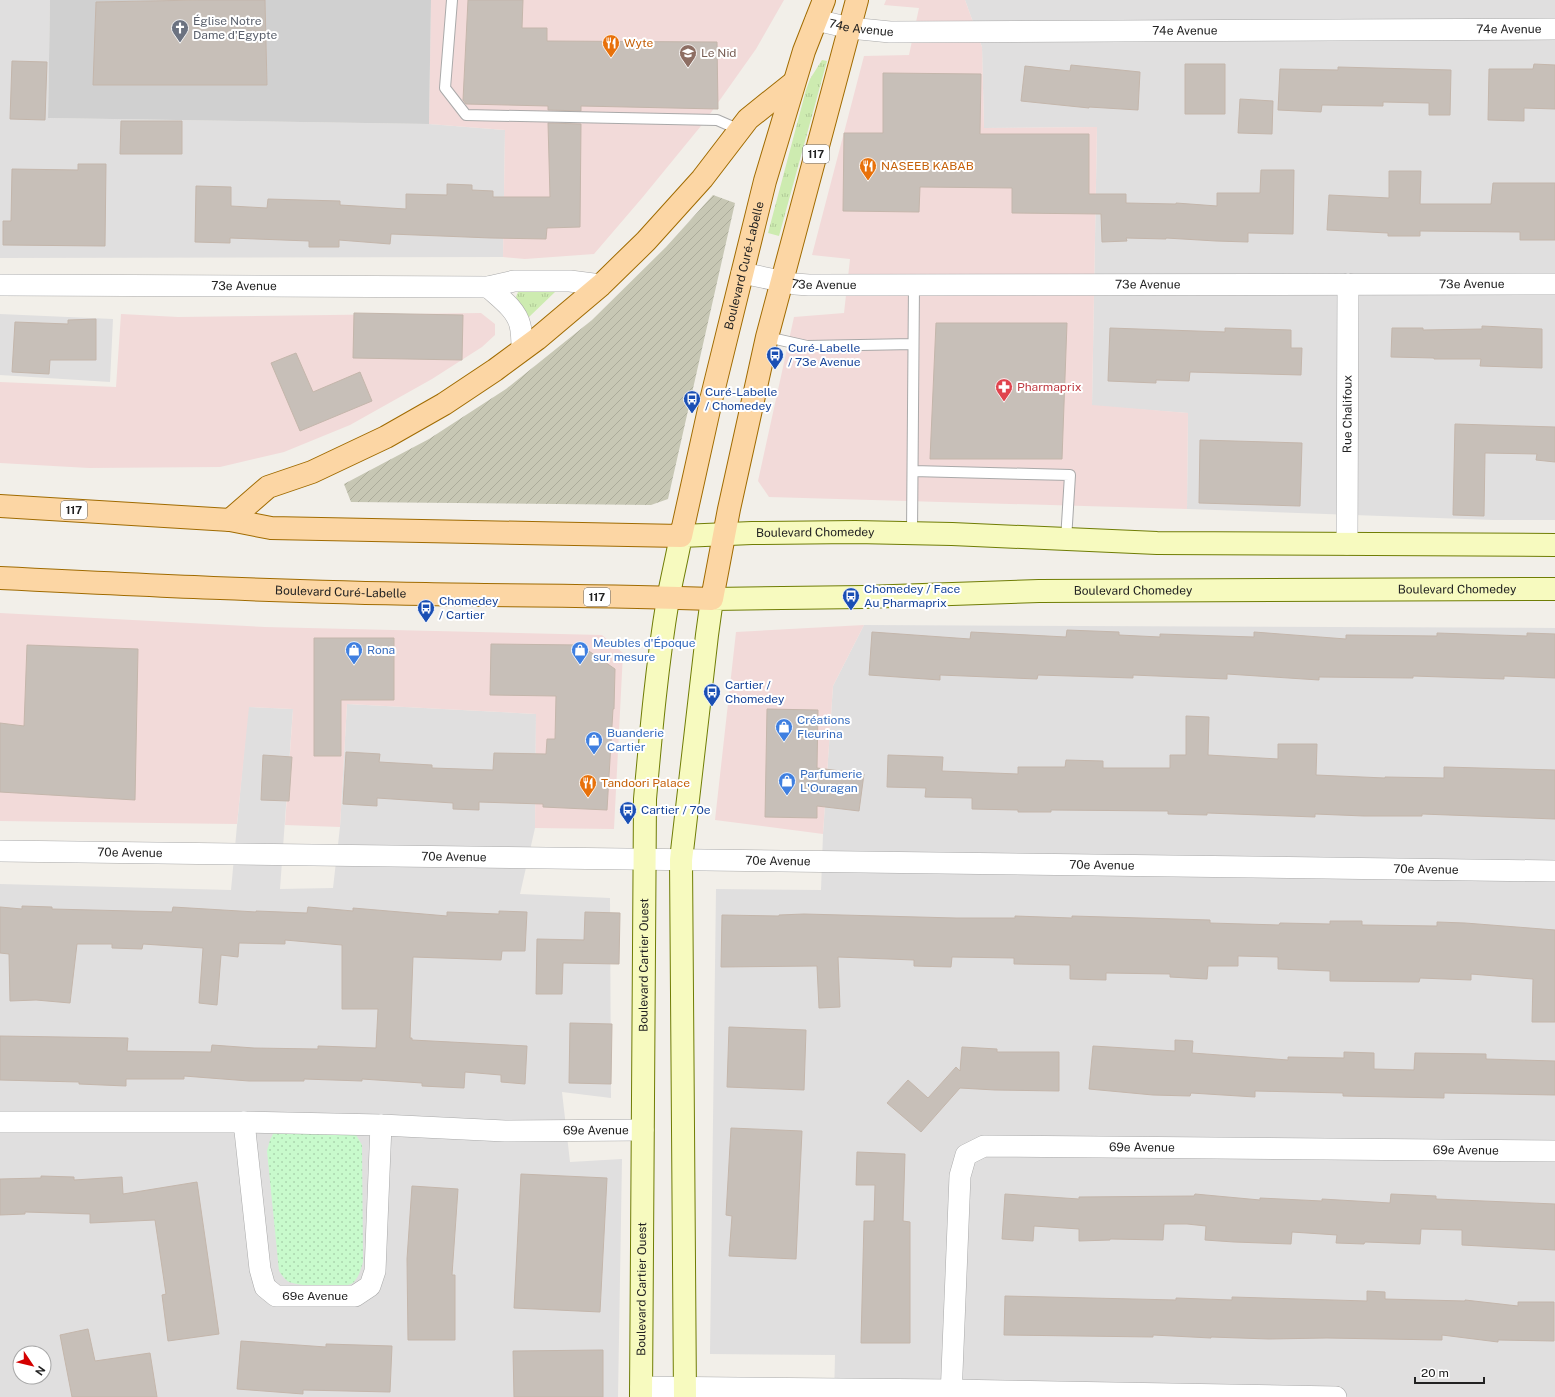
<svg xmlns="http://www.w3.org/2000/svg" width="1555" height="1397" font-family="'Public Sans',sans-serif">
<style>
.residential{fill:#e0dfdf;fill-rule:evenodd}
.commercial{fill:#f2dad9}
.religious{fill:#d0d0d0}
.construction{fill:url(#construction-furrows)}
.grass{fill:url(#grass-tufts)}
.park{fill:url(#park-dots)}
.building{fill:#c7bfb8;stroke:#c4b6ab}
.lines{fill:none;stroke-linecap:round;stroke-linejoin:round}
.lane-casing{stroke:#a9a9a9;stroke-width:12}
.street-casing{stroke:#a9a9a9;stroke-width:22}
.secondary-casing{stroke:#707d05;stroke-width:24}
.primary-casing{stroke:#a06b00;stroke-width:24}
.lane{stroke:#fff;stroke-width:10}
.street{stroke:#fff;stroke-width:21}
.secondary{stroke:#f7fabf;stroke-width:22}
.primary{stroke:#fcd6a4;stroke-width:22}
.labels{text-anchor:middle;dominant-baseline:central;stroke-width:4;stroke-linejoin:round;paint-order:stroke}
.shield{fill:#fff;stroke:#646464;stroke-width:1}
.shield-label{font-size:11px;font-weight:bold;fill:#222}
.worship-label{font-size:12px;fill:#5b616d;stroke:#fff;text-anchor:start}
.street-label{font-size:12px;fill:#222;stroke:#fff}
.food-label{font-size:12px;fill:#c56008;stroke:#fff;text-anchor:start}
.education-label{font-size:12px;fill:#785e54;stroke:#fff;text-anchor:start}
.transit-label{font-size:12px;fill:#164399;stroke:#fff;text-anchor:start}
.health-label{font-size:12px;fill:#be3a42;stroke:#fff;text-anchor:start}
.shop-label{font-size:12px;fill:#366cbe;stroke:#fff;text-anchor:start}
</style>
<defs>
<pattern id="construction-furrows" width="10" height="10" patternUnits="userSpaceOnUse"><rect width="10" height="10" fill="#c7c7b4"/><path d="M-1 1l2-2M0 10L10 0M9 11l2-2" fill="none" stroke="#abab9a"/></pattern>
<pattern id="grass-tufts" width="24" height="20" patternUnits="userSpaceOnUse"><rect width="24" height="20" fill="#cdebb0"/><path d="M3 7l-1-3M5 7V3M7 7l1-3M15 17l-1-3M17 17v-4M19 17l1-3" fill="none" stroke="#b0c997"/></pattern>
<pattern id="park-dots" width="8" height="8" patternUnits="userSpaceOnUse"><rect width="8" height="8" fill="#c8facc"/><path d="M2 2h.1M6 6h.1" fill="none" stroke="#acd6af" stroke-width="1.8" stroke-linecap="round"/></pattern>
</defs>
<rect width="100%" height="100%" fill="#f2efe9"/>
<path class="residential" d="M0,0H50L48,118L429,124L505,130L503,257L0,258Z
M965,0H1555V520H1493L1187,509L1188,413L1092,406L1097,127L984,128L982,47Z
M0,314L113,319L110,382L0,375Z
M864,625L1555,628V1397H834L835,1355L710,1354L716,889L821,890L823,834L833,686Z
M347,704L536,714L535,828L520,894L610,898L611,1098L562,1092L570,1162L622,1159L618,1397H0V884L231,890L248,707L293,709L280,889L333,888L340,827ZM20,1353H44V1377H20Z"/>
<path class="commercial" d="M431,0H784L756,49L705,121L642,198L594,254L525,259L503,257L505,130L429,124Z
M886,0H965L982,47L984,128L1097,127L1092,405L1188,413L1187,509L769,497L758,481L794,317L844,313L850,259L812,255L864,56L909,55L919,8L884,5Z
M481,313L495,324V335L482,347L432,379L350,425L284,452L220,467L89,468L0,463V382L116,387L121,314L178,317Z
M0,613L265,627L602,635L623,653L614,829L535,828L536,714L347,704L340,827L285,825L293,709L249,707L237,824L0,821Z
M864,625L833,686L823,834L715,820L736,632Z"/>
<path class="religious" d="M50,0H200L96,2L94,85H267L265,0H431L429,124L48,118Z"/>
<path class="construction" d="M713,195L735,203L668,499L651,505L351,502L344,484L429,439L506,389L592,320L666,247Z"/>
<path class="grass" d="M822,60L827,61L779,236L768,233L806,90L810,79Z
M518,292H555L529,317L516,297Z"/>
<path class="park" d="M274,1132L356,1135L362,1145L363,1262C361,1269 359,1276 354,1282C346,1290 299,1286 289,1282C285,1280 282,1275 279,1271L267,1151L270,1140Z"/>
<path class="building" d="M200,0H265L267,85H93L96,2Z
M468,0H523L522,28H547V41L717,42L718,109L581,106V111L548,110V106L466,104L463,100Z
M12,61L47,62L45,120L10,119Z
M1185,64H1225V114H1185Z
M1534,64L1555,65V109L1524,108V121L1488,120L1489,69H1533Z
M1071,65L1140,72L1138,110L1089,107V108L1021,101L1025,66L1070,71Z
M1338,67L1451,70L1450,115H1429V103L1383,102V106L1322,105L1321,112L1278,110L1280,69L1338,70Z
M883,73L981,74L980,134H1089V194H1126V203L1176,204V203L1217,206V193H1260L1261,170H1294L1293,234L1248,233V242L1216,241L1166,238V239L1126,238L1127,241L1102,242L1101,214L1012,213V188L920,187L919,212L843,211L844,133H883Z
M1240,99L1273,101L1272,134L1238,133Z
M121,121H182V154H120Z
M548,123L581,124L580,227L547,228L546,239L491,238L391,234L390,244L339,240V247H309V241L230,238V243L195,242L196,186L231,187V206L267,208L268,199L340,201V205L406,209V194L447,195V184L472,185V190L493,191V197H550Z
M78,164H106L105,246L3,245V221H11L12,169L78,170Z
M1389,171H1421L1420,204H1491L1493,183H1555V240H1520V232L1420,231V236H1388V233L1327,230L1329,195L1389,198Z
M354,313L463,315L462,360L353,358Z
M96,319V360H50L49,374L12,372L15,322L68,324V320Z
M936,323H1067L1062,459H930Z
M1482,326L1542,329V368L1480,366L1481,359H1434V358L1391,357L1392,328H1423V330L1482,329Z
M1110,328L1225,332V328L1291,330V348H1302L1301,375L1190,372L1189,381L1156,380V383L1108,381Z
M296,353L313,392L360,372L372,401L300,431L271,363Z
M1455,424L1555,427V462L1536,460L1537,454L1485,453L1484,516L1453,515Z
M1200,440L1302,443L1300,506L1199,503Z
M1067,630L1119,632V635L1160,637V634L1254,637V632L1346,639V635L1437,636V633L1527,636V633L1555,634V678L1504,676V679L1413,676V678L1319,677V680L1227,674V679L1133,675V678L1038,675L1037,679L940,675V680L869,675L872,632L970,639L971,632L1066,637Z
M314,638H394V700H341V756H314Z
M491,644L580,645L615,669L614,709H613L607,810L543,807V804L479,802V810L453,809V803L377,798V806L343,804L346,752L380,754L379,762L432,765V768L493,770L494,753L546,754L547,739H555L556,696L490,695Z
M27,645L138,649L135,800L0,792V723L24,726Z
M767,709L818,710L817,768L864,774L859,811L817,806V818L765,817Z
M1186,716L1209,717L1208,755L1278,759V744H1317L1316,775L1385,778V777L1444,778V767L1555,770V819L1422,814V816H1364L1315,814V817L1207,813V815L1168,814V811L1051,810V812H1018V810L972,809V798L925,797L926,788L887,787L888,755L943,757L942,771L1018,774V767H1065L1066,760L1103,761V768H1170V755H1186Z
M263,755L292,757L289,801L261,800Z
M22,906L52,907V909L172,912L173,907L256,912V911L307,913L308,907L353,911V908L447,916V912L499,914V911L527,912L525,951H502L501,960L413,957L410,1038H412V1040L527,1046L525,1084L501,1082V1075L465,1072L464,1088L422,1086V1083L362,1079V1081L304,1079V1081H249L184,1076V1079H126V1086L79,1084V1082L0,1080V1036L128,1038L127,1051L211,1052L212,1045L254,1048L318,1049V1046L376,1048L378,1009H342V945L285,940V944L239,943L238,957L221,955L217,1005L199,1003L203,948L143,944L142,949L112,948V944H77L70,1003L36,1000L10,1001L9,954L0,953V907L22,909Z
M585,912L620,913L619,964L563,963L562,994H536L537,939L584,940Z
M804,914L956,918H1015V916L1072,918V916L1210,920V923L1279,925L1280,923L1330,924V921H1362V925L1437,926V922L1465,923L1555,930V1022H1532L1533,979L1471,974V980L1420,978L1419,982L1330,981V971L1278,969V957L1238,956V966H1208L1207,979L1170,977V974L1106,973V980L1070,979V965L1014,964V958L952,957L951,967L914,966V960L838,957L840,1007L819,1008L817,966L721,967L722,915L779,916V915Z
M570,1023L612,1024L611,1084L569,1083Z
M729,1027L806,1030L804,1090L727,1087Z
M1175,1040L1193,1041L1192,1053L1288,1060V1057L1344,1058V1052L1374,1053V1069L1414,1070L1415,1053L1486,1054V1059L1555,1061V1095L1444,1093V1098L1343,1096V1093L1255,1091V1097L1191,1093L1190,1096L1153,1095L1089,1089L1093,1046L1175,1051Z
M962,1047L997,1049V1052H1059V1091L995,1090L960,1088L921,1132L887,1103L908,1080L928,1098L956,1067L960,1071Z
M731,1128L802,1131L796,1259L729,1256L732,1216L726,1215Z
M857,1152L905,1154L903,1221L910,1222V1343H861L864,1221H874L875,1185H856Z
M521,1174L607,1178L600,1312L514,1308Z
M41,1176L74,1177V1180L122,1177L123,1194L197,1182L219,1334L168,1341L162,1295L166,1294L155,1220L90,1223V1214L25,1212V1214L0,1215V1179L41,1178Z
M412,1186L458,1189L452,1275H455V1340H408L407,1259Z
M1005,1194L1079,1199V1197L1194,1196L1195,1194L1260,1200V1198L1322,1201V1199L1390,1203L1391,1194L1436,1196V1199L1555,1204V1250L1462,1245V1230L1421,1229L1420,1244L1365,1242L1364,1244L1336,1243L1337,1235L1292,1232L1291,1244L1234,1242L1205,1240L1206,1226L1187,1224H1164L1163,1240L1110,1239V1240L1079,1241V1229L1034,1226L1033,1241L1002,1239Z
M1367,1291L1385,1292V1299L1465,1301V1300L1518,1306V1302H1554V1341L1498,1340V1342L1442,1335V1340L1327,1338L1269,1339L1211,1337V1338L1153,1335V1337L1004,1335L1005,1296L1176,1300V1298L1232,1300V1297L1367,1301Z
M88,1329L95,1361L150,1353L157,1397H72L60,1335Z
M241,1341L326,1347V1344L392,1346L390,1392L303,1390V1394L237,1389Z
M603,1350V1397H514L513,1351Z"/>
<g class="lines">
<g class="lane-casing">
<path id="lane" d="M452,0L445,88L466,115L717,120L740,130
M767,337L807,346L913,344
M913,471L1070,475L1066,540
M912,533L914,285"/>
</g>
<g class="street-casing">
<g id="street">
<path id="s1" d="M816,20L850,28L890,32L1555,29"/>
<path id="s2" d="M742,273L795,284L809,285L1555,284"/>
<path id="s3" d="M0,285L488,287L514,281H570L601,285"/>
<path d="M488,287C500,298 516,309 520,325C522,333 522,342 522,350"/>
<path id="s4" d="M1347,544L1348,284"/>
<path id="s5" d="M0,851L1555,871"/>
<path id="s6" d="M0,1122H244L381,1125L505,1131L643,1130"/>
<path id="s7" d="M244,1122L260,1269L265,1287L276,1296H355L370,1286L375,1271L381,1125"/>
<path d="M641,1387L951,1390L1336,1397"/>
<path id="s8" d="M951,1397L960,1176L966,1155L984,1146L1555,1151"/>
</g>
</g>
<g class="secondary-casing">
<g id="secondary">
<path id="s9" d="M641,1397L645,799C651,732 657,665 668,599C672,578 677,557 681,536L752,533L855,532L952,534L1157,543L1555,545"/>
<path id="s10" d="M685,1397L681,860L707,635L712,599L864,597L1039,591L1555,589"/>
</g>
</g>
<g class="primary-casing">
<g id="primary">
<path id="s11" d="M0,506L230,520L271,528L681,536L712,396L765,181L804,51L824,0"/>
<path d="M230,520L268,487L312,472L386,437L444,404L495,370L537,339L601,285L646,241L702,179L748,119L793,83"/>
<path id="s12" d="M0,578C142,585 284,592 426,594C521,596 617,595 712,599L729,509L767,337L857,0"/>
</g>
</g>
<use href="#lane" class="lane"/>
<use href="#street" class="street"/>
<use href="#secondary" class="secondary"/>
<use href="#primary" class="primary"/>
</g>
<defs>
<g id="church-pin" transform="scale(0.9)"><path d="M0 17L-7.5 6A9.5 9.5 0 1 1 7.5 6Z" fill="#6b7280" stroke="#fff"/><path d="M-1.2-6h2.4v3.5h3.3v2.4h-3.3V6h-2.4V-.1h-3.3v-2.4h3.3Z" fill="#fff"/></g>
<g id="restaurant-pin" transform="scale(0.9)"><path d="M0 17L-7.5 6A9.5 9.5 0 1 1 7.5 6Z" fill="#e8710a" stroke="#fff"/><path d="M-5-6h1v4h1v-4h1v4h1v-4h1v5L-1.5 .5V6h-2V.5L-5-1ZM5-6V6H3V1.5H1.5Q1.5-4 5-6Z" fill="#fff"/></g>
<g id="school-pin" transform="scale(0.9)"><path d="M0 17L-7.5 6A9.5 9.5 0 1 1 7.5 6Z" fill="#8d6e63" stroke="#fff"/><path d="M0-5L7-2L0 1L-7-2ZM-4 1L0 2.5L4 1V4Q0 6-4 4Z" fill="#fff"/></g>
<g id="bus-pin" transform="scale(0.9)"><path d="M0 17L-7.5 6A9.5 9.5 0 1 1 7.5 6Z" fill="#1a4fb4" stroke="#fff"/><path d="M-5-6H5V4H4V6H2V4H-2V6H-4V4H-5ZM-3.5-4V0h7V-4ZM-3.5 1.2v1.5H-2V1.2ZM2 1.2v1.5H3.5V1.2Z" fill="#fff"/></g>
<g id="pharmacy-pin" transform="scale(0.9)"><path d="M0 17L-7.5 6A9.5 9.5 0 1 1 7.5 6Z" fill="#e0444e" stroke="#fff"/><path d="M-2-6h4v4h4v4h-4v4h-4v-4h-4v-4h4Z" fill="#fff"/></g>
<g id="shop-pin" transform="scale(0.9)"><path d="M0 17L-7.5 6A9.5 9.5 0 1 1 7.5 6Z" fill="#3f7fe0" stroke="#fff"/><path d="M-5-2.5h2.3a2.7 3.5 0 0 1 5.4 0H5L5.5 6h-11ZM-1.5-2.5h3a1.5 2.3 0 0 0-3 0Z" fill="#fff"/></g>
</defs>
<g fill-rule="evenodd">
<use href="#church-pin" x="180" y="28"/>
<use href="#restaurant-pin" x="611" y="43"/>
<use href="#school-pin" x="688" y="53"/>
<use href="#restaurant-pin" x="868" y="166"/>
<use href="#bus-pin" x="775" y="355"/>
<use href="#pharmacy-pin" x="1004" y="387"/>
<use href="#bus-pin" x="692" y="399"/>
<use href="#bus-pin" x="851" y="596"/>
<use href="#bus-pin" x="426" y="608"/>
<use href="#shop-pin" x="354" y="650"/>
<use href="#shop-pin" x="580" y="650"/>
<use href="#bus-pin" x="712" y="692"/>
<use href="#shop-pin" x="784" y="727"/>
<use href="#shop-pin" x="594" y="740"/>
<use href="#shop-pin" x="787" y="781"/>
<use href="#restaurant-pin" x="588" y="783"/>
<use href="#bus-pin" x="628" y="810"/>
</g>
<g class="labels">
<g class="shield">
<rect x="803" y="145" width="26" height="18" rx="3"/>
<rect x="61" y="501" width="26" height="18" rx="3"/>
<rect x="584" y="588" width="26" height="18" rx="3"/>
</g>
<g class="shield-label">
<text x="816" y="154">117</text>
<text x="74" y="510">117</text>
<text x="597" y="597">117</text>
</g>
<g class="worship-label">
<text x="193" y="21">Église Notre<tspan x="193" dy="14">Dame d'Egypte</tspan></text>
</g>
<g class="street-label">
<text stroke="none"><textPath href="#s1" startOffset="46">74e Avenue</textPath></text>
<text stroke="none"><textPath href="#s1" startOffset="694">74e Avenue</textPath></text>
<text stroke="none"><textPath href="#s1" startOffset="370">74e Avenue</textPath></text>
<text stroke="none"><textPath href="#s11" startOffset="960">Boulevard Curé-Labelle</textPath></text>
<text stroke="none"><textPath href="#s2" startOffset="83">73e Avenue</textPath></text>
<text stroke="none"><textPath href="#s2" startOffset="731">73e Avenue</textPath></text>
<text stroke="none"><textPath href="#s2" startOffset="407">73e Avenue</textPath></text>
<text stroke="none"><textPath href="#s3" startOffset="244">73e Avenue</textPath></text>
<text stroke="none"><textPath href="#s4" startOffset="130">Rue Chalifoux</textPath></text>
<text stroke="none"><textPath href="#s9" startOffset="998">Boulevard Chomedey</textPath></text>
<text stroke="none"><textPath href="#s10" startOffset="1545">Boulevard Chomedey</textPath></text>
<text stroke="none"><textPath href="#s10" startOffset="1221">Boulevard Chomedey</textPath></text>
<text stroke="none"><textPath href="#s12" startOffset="341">Boulevard Curé-Labelle</textPath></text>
<text stroke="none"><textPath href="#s5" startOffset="130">70e Avenue</textPath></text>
<text stroke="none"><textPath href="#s5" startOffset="454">70e Avenue</textPath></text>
<text stroke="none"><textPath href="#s5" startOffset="778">70e Avenue</textPath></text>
<text stroke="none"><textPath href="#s5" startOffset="1102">70e Avenue</textPath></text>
<text stroke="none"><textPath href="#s5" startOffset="1426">70e Avenue</textPath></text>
<text stroke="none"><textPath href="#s9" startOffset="432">Boulevard Cartier Ouest</textPath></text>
<text stroke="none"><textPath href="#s6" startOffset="596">69e Avenue</textPath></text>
<text stroke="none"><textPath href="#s8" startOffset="421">69e Avenue</textPath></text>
<text stroke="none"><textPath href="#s8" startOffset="745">69e Avenue</textPath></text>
<text stroke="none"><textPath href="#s9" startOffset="108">Boulevard Cartier Ouest</textPath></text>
<text stroke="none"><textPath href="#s7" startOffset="220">69e Avenue</textPath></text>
</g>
<g class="food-label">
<text x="624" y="43">Wyte</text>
<text x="881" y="166">NASEEB KABAB</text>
<text x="601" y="783">Tandoori Palace</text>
</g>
<g class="education-label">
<text x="701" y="53">Le Nid</text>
</g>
<g class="transit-label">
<text x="788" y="348">Curé-Labelle<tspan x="788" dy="14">/ 73e Avenue</tspan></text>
<text x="705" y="392">Curé-Labelle<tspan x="705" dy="14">/ Chomedey</tspan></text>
<text x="864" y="589">Chomedey / Face<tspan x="864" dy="14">Au Pharmaprix</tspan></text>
<text x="439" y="601">Chomedey<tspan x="439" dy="14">/ Cartier</tspan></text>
<text x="725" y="685">Cartier /<tspan x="725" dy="14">Chomedey</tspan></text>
<text x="641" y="810">Cartier / 70e</text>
</g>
<g class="health-label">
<text x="1017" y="387">Pharmaprix</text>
</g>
<g class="shop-label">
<text x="593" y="643">Meubles d'Époque<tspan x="593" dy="14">sur mesure</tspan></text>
<text x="367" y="650">Rona</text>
<text x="797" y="720">Créations<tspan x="797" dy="14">Fleurina</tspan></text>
<text x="607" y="733">Buanderie<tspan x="607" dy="14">Cartier</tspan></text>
<text x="800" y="774">Parfumerie<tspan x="800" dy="14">L'Ouragan</tspan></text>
</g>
</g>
<g transform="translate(32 1365) rotate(125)"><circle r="19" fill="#ffffff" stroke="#a7a7a7"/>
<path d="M0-3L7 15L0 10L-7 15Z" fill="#d40000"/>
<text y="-6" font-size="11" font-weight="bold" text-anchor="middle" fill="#222222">N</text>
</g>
<path d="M1415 1377v6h69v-6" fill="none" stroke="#222222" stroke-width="2"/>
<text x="1421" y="1377" font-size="12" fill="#222222" stroke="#ffffff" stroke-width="3" paint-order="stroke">20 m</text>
</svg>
